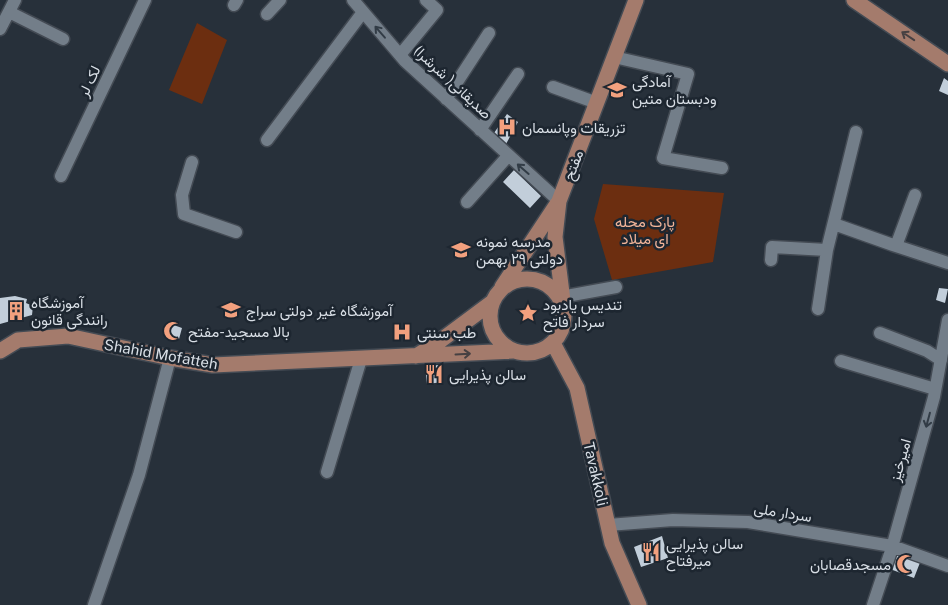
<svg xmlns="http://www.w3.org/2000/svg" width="948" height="605" font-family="'Public Sans',Vazirmatn,sans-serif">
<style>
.green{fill:#6c2e10}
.building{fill:#c2ceda}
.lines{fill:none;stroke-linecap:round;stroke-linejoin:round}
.minor-casing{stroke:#444b54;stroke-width:15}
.major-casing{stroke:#444b54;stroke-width:18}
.minor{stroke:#737e89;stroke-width:12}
.major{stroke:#a47b6c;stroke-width:15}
.oneway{stroke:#323c46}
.oneway2{stroke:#464042}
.labels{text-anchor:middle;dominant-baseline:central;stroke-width:5;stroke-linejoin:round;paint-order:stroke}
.street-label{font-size:15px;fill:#d8dee5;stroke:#1d2630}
.poi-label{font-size:15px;fill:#d8dee5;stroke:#1d2630;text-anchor:start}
.park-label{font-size:15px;fill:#f2b499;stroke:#1d2630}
</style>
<rect width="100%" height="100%" fill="#27303a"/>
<path class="green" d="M197,23L227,40L202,104L169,90Z
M603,184L724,193L713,262L612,280L594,219Z"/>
<path class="building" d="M944,78L948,81V95L939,91Z
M507,114L518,122L506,144L494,133Z
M514,170L541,196L530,208L503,182Z
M939,288L948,289L945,303L936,300Z
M15,296L27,299L26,303L33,306L32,315L0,324V298Z
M168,323L182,328L179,339L164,334Z
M440,365L443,382L427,384L425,366Z
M662,536L668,558L641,567L634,547Z
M897,551L921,560L914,578L890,569Z"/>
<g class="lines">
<g class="minor-casing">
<path id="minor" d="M353,0L405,61L559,201
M234,5L237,0
M9,12L63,39
M267,14L280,0
M0,29L15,0
M400,55L437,10L426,0
M614,57L688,74L663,158L722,168
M553,87L597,103
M446,99L489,33
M480,130L518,74
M267,140L363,12
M192,162L182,195L184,214L236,232
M61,176L145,0
M467,202L508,156
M834,224L893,245L948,263
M896,246L915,195
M771,260L772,247L827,250L856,132
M561,297L616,287
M818,309L827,250
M880,333L927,351L941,360
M841,361L935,389
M327,472L361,359
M608,525L673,520L748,522L892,546L948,566
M94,605L139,475L170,358
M873,605L891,551L934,397L948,320"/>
</g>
<g class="major-casing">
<path id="major" d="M854,0L948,64
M490 316a37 37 0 1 1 74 0a37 37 0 1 1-74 0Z
M502,287L557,204
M564,309L555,237L559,201L636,0
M553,343L577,388L612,543L639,605
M0,351L18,340L68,336L170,358L213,365L513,351
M416,356L440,341L491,303"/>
</g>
<use href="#minor" class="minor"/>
<use href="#major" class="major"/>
</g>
<defs><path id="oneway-shaft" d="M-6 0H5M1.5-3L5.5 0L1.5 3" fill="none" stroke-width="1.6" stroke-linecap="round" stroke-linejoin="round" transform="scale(1.25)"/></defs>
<g class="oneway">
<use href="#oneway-shaft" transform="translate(380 32) rotate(-131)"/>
<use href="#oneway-shaft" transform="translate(523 169) rotate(-139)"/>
<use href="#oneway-shaft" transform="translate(928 420) rotate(105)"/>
</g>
<g class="oneway2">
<use href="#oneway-shaft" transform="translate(908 36) rotate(-146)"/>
<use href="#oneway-shaft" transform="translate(463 354) rotate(-3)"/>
</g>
<defs>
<g id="school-bare" transform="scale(1.5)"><path d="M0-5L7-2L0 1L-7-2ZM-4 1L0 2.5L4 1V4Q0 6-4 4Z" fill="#f2a07e" stroke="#1d2630" stroke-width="2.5" paint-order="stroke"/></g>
<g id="hospital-bare" transform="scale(1.5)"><path d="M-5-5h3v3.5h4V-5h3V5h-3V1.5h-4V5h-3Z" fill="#f2a07e" stroke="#1d2630" stroke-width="2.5" paint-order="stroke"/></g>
<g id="building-bare" transform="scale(1.5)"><path d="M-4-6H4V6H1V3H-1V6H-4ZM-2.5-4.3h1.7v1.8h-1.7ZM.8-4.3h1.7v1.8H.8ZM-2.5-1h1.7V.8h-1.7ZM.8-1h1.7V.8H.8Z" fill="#f2a07e" stroke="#1d2630" stroke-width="2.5" paint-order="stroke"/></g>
<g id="sight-bare" transform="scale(1.5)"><path d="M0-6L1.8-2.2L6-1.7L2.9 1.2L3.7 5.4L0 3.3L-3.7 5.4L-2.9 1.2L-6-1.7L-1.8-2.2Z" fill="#f2a07e" stroke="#1d2630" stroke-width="2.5" paint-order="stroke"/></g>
<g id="mosque-bare" transform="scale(1.5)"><path d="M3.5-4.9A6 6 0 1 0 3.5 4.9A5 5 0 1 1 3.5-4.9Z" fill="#f2a07e" stroke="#1d2630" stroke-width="2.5" paint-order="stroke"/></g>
<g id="restaurant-bare" transform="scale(1.5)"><path d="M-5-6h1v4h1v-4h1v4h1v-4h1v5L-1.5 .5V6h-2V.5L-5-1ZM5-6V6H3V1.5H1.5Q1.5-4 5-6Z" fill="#f2a07e" stroke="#1d2630" stroke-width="2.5" paint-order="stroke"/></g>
</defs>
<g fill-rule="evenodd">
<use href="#school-bare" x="617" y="90"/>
<use href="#hospital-bare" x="507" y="127"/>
<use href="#school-bare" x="461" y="250"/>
<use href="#school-bare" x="231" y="310"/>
<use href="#building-bare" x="16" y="311"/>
<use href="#sight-bare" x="528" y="313"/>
<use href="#mosque-bare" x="173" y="331"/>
<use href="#hospital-bare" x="402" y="332"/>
<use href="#restaurant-bare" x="434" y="374"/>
<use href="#restaurant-bare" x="651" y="552"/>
<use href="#mosque-bare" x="906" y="564"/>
</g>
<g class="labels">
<g class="street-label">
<text transform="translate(89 81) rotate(-64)">لک لر</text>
<text transform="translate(453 82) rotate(43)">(شرشرا )صدیقانی</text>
<text transform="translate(573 165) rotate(-69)">مفتح</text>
<text transform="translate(161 354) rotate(10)">Shahid Mofatteh</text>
<text transform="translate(900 460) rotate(-74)">امیرخیز</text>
<text transform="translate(596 474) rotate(77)">Tavakkoli</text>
<text transform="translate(783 512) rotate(9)">سردار ملی</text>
</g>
<g class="poi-label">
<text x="632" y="81">آمادگی<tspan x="632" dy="17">ودبستان متین</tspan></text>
<text x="522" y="127">تزریقات وپانسمان</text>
<text x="476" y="241">مدرسه نمونه<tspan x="476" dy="17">دولتی ۲۹ بهمن</tspan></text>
<text x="31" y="302">آموزشگاه<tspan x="31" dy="17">رانندگی قانون</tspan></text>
<text x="543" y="304">تندیس یادبود<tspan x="543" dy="17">سردار فاتح</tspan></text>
<text x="246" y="310">آموزشگاه غیر دولتی سراج</text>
<text x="188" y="331">بالا مسجید-مفتح</text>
<text x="417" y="332">طب سنتی</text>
<text x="449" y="374">سالن پذیرایی</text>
<text x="666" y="543">سالن پذیرایی<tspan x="666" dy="17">میرفتاح</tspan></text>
<text x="891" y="564" text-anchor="end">مسجدقصابان</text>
</g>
<g class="park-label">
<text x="645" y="221">پارک محله<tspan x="645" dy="17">ای میلاد</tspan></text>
</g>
</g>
</svg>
